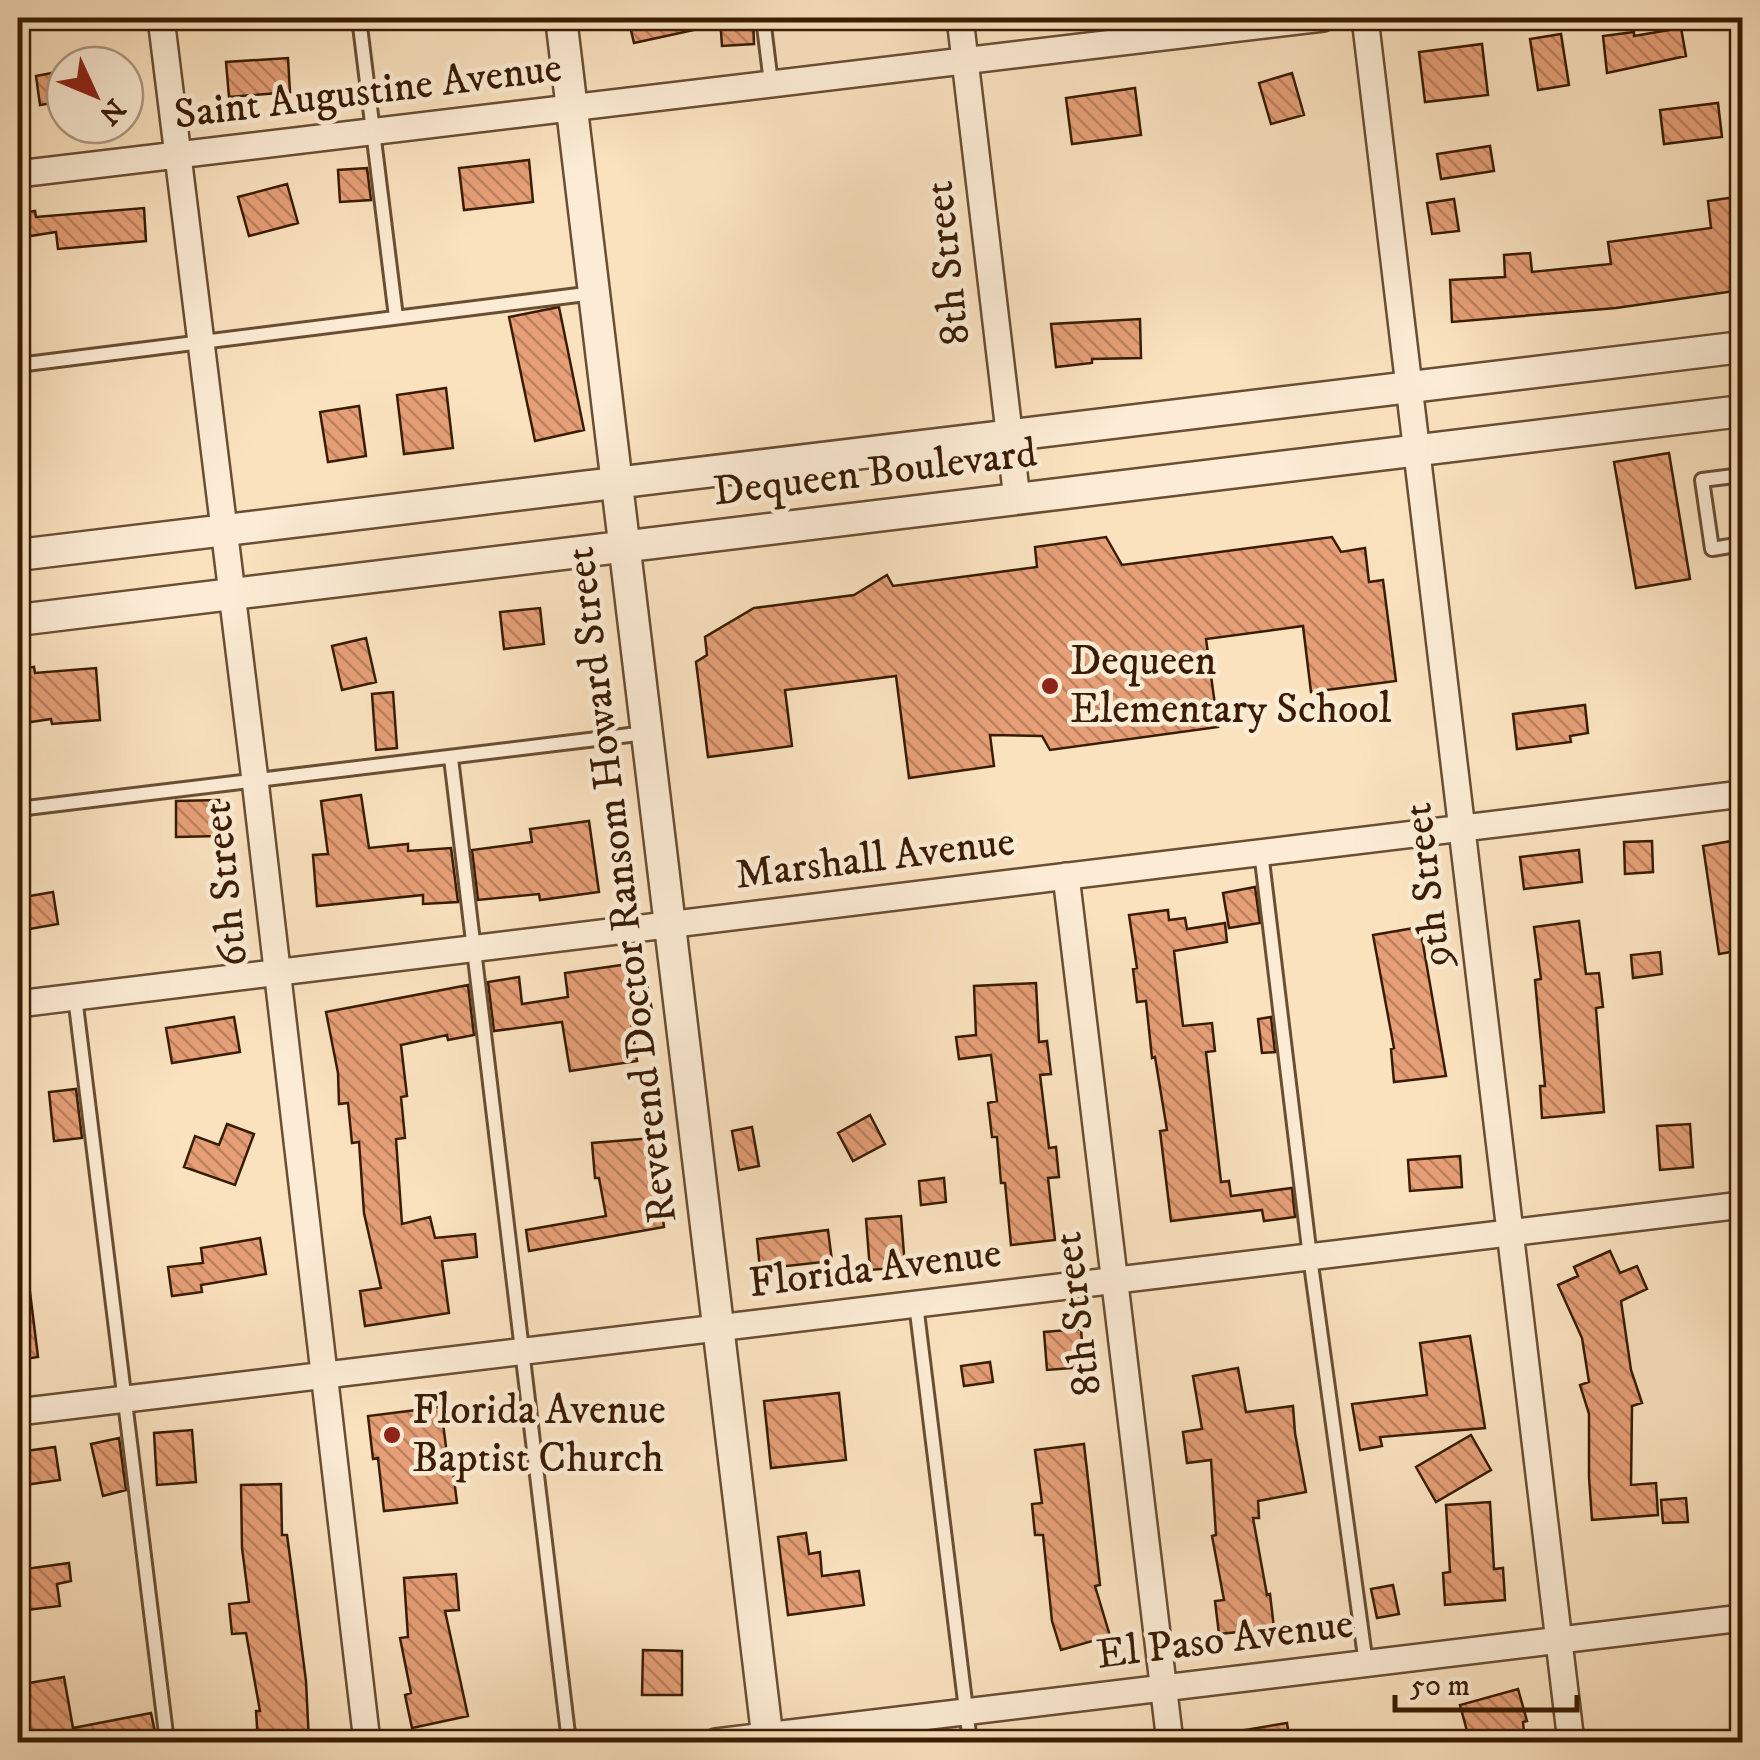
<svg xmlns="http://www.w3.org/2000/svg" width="1760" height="1760" font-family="'IM FELL DW Pica',serif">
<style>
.building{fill:url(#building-back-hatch);stroke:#391c03;stroke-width:2.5}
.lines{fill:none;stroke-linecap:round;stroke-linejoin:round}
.service-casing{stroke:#694e32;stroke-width:18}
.minor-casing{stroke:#694e32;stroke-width:30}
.tertiary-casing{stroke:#694e32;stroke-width:35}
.service{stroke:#fcecd5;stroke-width:12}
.minor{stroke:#fcecd5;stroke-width:25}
.tertiary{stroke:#fcecd5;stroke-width:30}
.poi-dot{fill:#8f2418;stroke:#fcecd5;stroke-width:4}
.labels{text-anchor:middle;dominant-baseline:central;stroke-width:9;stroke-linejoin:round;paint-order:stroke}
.street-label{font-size:42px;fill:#391c03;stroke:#fcecd5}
.poi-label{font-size:42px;fill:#391c03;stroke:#fcecd5;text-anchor:start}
</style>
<defs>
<pattern id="building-back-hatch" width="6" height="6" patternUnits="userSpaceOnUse" patternTransform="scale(2.5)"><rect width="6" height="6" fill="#e69f77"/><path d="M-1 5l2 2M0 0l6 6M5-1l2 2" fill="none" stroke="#bb815f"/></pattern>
</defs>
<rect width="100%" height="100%" fill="#fae2bf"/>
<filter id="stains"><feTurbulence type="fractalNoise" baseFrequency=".002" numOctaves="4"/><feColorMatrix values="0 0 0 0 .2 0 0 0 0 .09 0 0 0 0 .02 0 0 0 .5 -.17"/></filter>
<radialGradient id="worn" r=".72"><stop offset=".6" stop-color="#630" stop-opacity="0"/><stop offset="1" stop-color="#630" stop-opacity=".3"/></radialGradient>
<path class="building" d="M628,18H711L712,26L634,43Z
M720,18H753L754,44L722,46Z
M1681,28L1686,56L1607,73L1603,36L1634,32V36Z
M1561,34L1569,85L1538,90L1530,39Z
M1482,44L1488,95L1425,102L1419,52Z
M288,58L290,92L229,97L226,62Z
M57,72L59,82L65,81V101L40,105L36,76Z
M1292,73L1304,115L1271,124L1259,83Z
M1135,88L1141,135L1072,144L1066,98Z
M1718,103L1722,137L1664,144L1660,110Z
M1490,146L1494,171L1441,179L1437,154Z
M529,160L533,202L464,210L459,168Z
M367,168L371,200L340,202L338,170Z
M287,184L298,223L249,236L238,197Z
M1742,196V290L1616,308L1452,322L1450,280L1505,277L1504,255L1530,253L1532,272L1611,264L1608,242L1711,228L1708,201Z
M1454,199L1459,231L1432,234L1427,203Z
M144,208L146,241L58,249L56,232L18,238V213L35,211L36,217Z
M559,307L584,430L535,441L509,317Z
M1140,319L1141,358L1092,359V363L1056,367L1051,324Z
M446,388L453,448L404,454L397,395Z
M359,406L366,456L328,462L320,412Z
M1669,453L1690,579L1636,588L1614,462Z
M1106,537L1122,565L1332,537L1341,552L1365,548L1369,582L1383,580L1396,681L1311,692L1303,626L1206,639L1218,727L1050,750L1042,736L990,735L994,766L909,778L896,676L785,690L792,746L708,757L696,662L707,655L705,637L754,608L854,595L887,575L893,586L1037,567L1035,547Z
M540,608L544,644L504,649L500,612Z
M366,638L376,682L342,690L332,646Z
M34,667L35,673L96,668L100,720L52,724L51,719L18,724V669Z
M393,692L397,748L376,750L372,694Z
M1585,705L1588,733L1570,736L1571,742L1517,749L1513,714Z
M361,795L369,848L408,844V851L451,848L458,902L423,904V895L317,906L313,855L328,854L321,801Z
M219,800L220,836L176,837V801Z
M589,821L599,892L540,900L539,894L478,900L472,850L532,842L530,829Z
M1742,839V950L1719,954L1703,846Z
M1652,841L1653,872L1625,874L1624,842Z
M1579,850L1582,882L1524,889L1520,857Z
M1255,887L1260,923L1229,928L1223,893Z
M53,892L58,924L18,931V898Z
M1168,910L1169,920L1185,918L1187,929L1225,923L1227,942L1174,951L1183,1026L1212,1023L1215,1051L1206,1052L1221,1182L1229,1181L1231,1196L1292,1188L1295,1217L1264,1221L1262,1210L1171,1221L1160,1131L1167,1130L1155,1057L1152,1058L1146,1001L1137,1002L1133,969L1137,968L1129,915Z
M1579,921L1586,974L1599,973L1603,1007L1596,1008L1604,1112L1542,1118L1540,1086H1545L1535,980L1541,979L1534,927Z
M1420,927L1446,1076L1394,1082L1391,1049L1394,1048L1373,935Z
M1660,952L1662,974L1633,978L1631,955Z
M643,962L652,1011L630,1014L637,1061L570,1071L562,1022L494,1031L488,982L519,977L522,1004L568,997L565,973Z
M1036,983L1039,1042L1047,1041L1051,1074L1040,1075L1049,1148L1056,1147L1059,1177L1048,1178L1055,1240L1011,1245L1005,1183H1001L997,1137H992L988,1103L997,1101L991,1055L959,1059L956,1037L976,1035L974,986Z
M468,985L474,1035L448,1040L447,1035L401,1045L407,1096L401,1097L405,1138L396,1139L402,1224L430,1217L435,1238L475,1234L477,1257L442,1261L449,1313L365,1326L360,1291L381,1288L364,1213L359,1142L352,1143L348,1103L339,1104L338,1073L326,1012Z
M234,1017L240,1052L172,1063L166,1028Z
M1271,1017L1275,1052L1262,1053L1258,1019Z
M76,1089L82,1138L54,1141L49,1092Z
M870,1115L885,1144L853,1161L838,1133Z
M227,1124L254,1134L235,1185L184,1167L195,1136L219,1145Z
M1690,1124L1693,1167L1660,1170L1657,1126Z
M752,1127L759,1166L739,1170L732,1131Z
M653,1138L664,1227L529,1251L526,1230L606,1216L599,1178H595L592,1143Z
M1460,1156L1462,1187L1410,1191L1408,1160Z
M944,1178L946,1202L921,1205L919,1181Z
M901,1216L905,1267L870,1270L866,1219Z
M828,1230L832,1261L760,1269L757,1239Z
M260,1238L266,1274L201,1285L202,1292L172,1296L168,1267L203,1263L201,1248Z
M1610,1251L1620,1273L1637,1266L1647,1289L1621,1301L1631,1370L1642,1403L1632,1406L1631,1485L1656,1483L1658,1515L1592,1520L1589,1477V1414L1580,1385L1589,1382L1582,1338L1558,1285L1578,1276L1574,1267Z
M18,1292H30L38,1357L18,1360Z
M1081,1329L1084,1367L1047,1370L1044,1332Z
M1470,1336L1485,1428L1380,1437L1382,1446L1360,1450L1352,1404L1427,1395L1420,1343Z
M990,1362L993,1382L964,1386L961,1366Z
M1238,1368L1246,1412L1293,1406L1295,1433L1306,1492L1258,1501L1259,1518H1253L1267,1595L1270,1594L1274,1628L1219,1634L1215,1601L1224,1600L1212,1536L1216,1535L1211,1460L1187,1463L1183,1432L1202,1429L1193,1376Z
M839,1393L846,1460L771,1468L764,1401Z
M441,1407L448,1463L452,1462L457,1503L384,1511L378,1458L373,1459L368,1416Z
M192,1430L196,1482L157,1485L154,1433Z
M1471,1435L1491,1470L1436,1502L1416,1467Z
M119,1438L126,1490L103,1496L91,1444Z
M1084,1444L1100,1585L1095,1586L1110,1636L1061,1650L1052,1621L1043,1535H1035L1032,1504L1042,1503L1035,1450Z
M55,1447L60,1480L18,1486V1452Z
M281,1484L282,1535H287L292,1572L306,1681L309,1742H258L256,1711H260L246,1633L232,1634L229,1604L249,1602L242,1548L241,1485Z
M1686,1498L1688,1522L1663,1523L1661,1500Z
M1490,1502L1494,1569L1503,1568L1505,1600L1445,1605L1443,1573L1450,1572L1446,1505Z
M806,1533L809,1554L820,1552L822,1576L859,1571L864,1605L788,1615L778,1537Z
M69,1563L71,1581L57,1584L60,1606L18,1611V1570Z
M456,1574L459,1610L445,1611L468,1716L412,1728L405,1695L411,1693L400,1638L408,1637L404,1578Z
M1393,1585L1399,1614L1377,1618L1371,1589Z
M643,1650L682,1651V1695H642Z
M64,1677L73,1728L151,1713L157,1742H32L23,1684Z
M1518,1689L1527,1721L1523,1722L1525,1742H1470L1460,1705Z
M1287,1723L1290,1742H1234L1233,1732Z"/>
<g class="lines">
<g class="service-casing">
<path id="service" d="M359,18L396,317
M763,18L771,83
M18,365L594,293
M1742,475L1702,480L1712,549L1742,544
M451,758L569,1742
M18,809L646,733
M1261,852L1310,1257L1366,1664
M75,997L167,1742
M916,1304L970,1742"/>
</g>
<g class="minor-casing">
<path id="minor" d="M161,18L255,780L367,1742
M960,18L1017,499
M1365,18L1571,1742
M18,174L1323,18
M1066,876L1170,1742
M18,1004L1742,794
M18,1412L1742,1205
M716,1742L1742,1618"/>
</g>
<g class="tertiary-casing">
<path id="tertiary" d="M561,18L768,1742
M18,555L1742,347
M18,620L1742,411"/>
</g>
<use href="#service" class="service"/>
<use href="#minor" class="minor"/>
<use href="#tertiary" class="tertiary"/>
</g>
<g class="poi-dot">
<circle cx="1050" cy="686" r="10"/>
<circle cx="392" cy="1435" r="10"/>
</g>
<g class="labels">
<g class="street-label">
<text transform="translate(368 92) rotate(-7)">Saint Augustine Avenue</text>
<text transform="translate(948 263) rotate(-96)">8th Street</text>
<text transform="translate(875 473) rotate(-7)">Dequeen Boulevard</text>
<text transform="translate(875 859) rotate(-7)">Marshall Avenue</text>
<text transform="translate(226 884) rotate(-96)">6th Street</text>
<text transform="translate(622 885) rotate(-97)">Reverend Doctor Ransom Howard Street</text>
<text transform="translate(1428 885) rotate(-97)">9th Street</text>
<text transform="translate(875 1269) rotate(-7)">Florida Avenue</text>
<text transform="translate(1078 1314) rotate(-97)">8th Street</text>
<text transform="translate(1225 1640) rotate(-7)">El Paso Avenue</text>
</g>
<g class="poi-label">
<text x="1070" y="662">Dequeen<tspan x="1070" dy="48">Elementary School</tspan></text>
<text x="412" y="1411">Florida Avenue<tspan x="412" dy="48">Baptist Church</tspan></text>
</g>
</g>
<rect width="1760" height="1760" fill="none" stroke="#fae2bf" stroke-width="60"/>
<rect x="20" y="20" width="1720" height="1720" fill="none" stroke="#391c03" stroke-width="5"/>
<rect x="30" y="30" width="1700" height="1700" fill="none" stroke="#391c03" stroke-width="2.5"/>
<g transform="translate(95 95) rotate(134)"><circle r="48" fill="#fcecd5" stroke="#ae9981" stroke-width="2.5"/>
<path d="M0-8L18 38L0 25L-18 38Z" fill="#8f2418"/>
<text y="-15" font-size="28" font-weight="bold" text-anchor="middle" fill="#391c03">N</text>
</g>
<path d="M1395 1695v15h182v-15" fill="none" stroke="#391c03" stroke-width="5"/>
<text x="1410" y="1695" font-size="30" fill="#391c03" stroke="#fcecd5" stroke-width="8" paint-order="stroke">50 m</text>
<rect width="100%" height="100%" filter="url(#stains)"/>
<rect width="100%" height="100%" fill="url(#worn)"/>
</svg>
